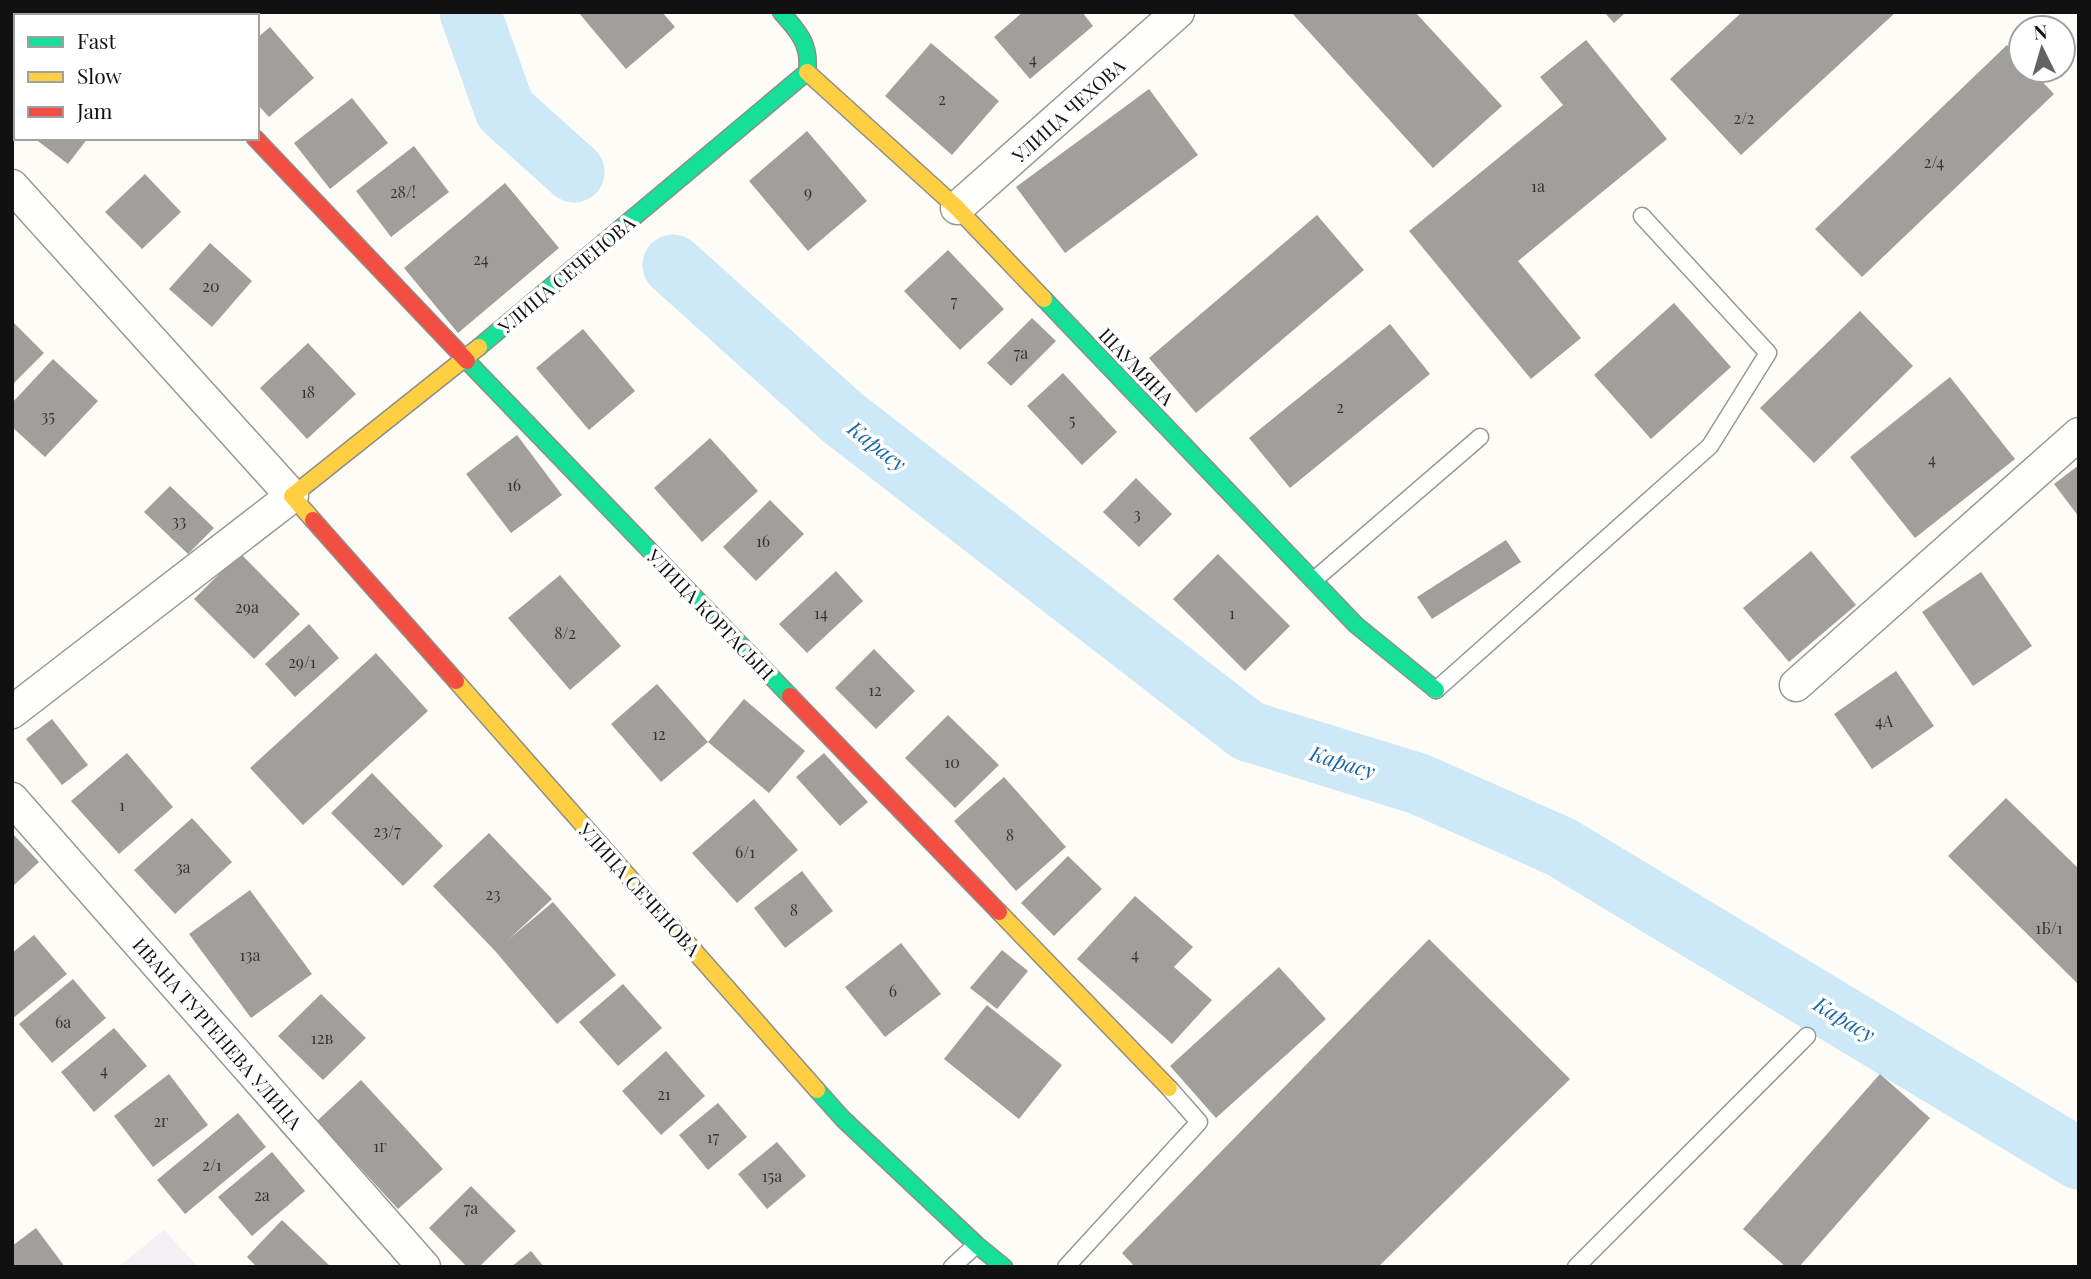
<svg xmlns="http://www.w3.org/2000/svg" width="2091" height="1279" font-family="'Playfair Display',serif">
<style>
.industrial{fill:#f5f0f3}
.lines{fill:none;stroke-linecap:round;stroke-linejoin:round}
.river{stroke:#cde8f7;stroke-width:61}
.building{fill:#a19f9c}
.lane-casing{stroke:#979795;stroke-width:19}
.street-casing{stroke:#979795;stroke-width:35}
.fast-casing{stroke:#8e8d8b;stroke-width:19}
.slow-casing{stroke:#8e8d8b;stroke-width:19}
.jam-casing{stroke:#8e8d8b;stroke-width:19}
.lane{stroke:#fffffe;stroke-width:16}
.street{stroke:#fffffe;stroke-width:32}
.fast{stroke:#16e098;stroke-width:16}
.slow{stroke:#ffcf43;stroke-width:16}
.jam{stroke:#f24e42;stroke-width:16}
.labels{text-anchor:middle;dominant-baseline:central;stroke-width:7;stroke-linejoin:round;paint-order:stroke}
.number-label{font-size:16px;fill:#353434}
.street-label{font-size:19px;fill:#111;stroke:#fff}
.water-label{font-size:21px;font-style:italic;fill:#1768a6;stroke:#fff}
</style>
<rect width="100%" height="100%" fill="#fdfcf7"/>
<path class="industrial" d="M164,1230L198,1267H118Z"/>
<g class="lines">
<path class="river" d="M470,12L505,110L574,172
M673,265L843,418L1248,731L1419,784L1561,847L2079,1159"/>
</g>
<path class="building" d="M173,12H230L233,16H170Z
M578,12H662L675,27L626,69Z
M1023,12H1082L1093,26L1030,79L994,37Z
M1291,12H1415L1502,106L1433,168Z
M1604,12H1626L1614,23Z
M1742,12H1896L1741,155L1670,79Z
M270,27L314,78L269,117L257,104V38Z
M12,31L16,35V65L12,68Z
M1586,40L1667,139L1518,261L1581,338L1531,379L1409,231L1563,105L1540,77Z
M931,43L999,101L952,155L885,96Z
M2007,45L2021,60V70H2031L2054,94L1862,277L1815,229Z
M1149,89L1198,155L1065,253L1016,187Z
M352,98L388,143L330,189L294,143Z
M807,131L867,201L808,251L749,181Z
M34,138H88L68,164Z
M414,146L449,192L391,237L356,191Z
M145,174L181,212L142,249L105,212Z
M505,183L559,248L458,333L404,268Z
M1317,215L1364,270L1196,413L1149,358Z
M210,243L252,281L212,327L169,289Z
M948,250L1004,309L960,350L904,291Z
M1674,303L1731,367L1651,439L1594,375Z
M1860,311L1913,366L1814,463L1760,408Z
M1032,318L1056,341L1011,386L987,363Z
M12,321L44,353L12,385Z
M1390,324L1430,374L1290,488L1249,438Z
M583,329L635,391L589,430L536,368Z
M308,343L356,394L307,439L260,388Z
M53,359L98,401L45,457L12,427V403Z
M1063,373L1117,432L1082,465L1027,406Z
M1950,377L2015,459L1915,538L1850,457Z
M517,435L562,495L511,533L466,474Z
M710,438L758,491L702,542L654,488Z
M2079,465V517L2054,484Z
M1136,478L1172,514L1139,547L1103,512Z
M170,486L214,528L188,554L144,512Z
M770,500L804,534L756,581L723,547Z
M1506,540L1521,562L1432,619L1417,597Z
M1811,551L1856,605L1789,662L1743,608Z
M240,553L300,614L254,659L194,599Z
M1218,554L1290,626L1245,671L1173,599Z
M836,571L863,601L807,653L779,624Z
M1981,572L2032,646L1973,686L1922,612Z
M560,575L621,646L570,690L508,618Z
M309,624L339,658L295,697L265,664Z
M874,649L915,691L876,729L835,688Z
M376,653L428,711L303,825L250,768Z
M1896,671L1934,726L1872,769L1834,714Z
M657,684L708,742L744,699L805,751L769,793L708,742L661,782L611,724Z
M948,715L999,765L955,808L905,758Z
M52,719L88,765L62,785L26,739Z
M127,753L173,807L119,854L71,801Z
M824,753L868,802L840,826L796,777Z
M372,773L443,846L403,886L331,813Z
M1004,777L1066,847L1016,891L954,821Z
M2006,798L2079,869V985L1948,856Z
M754,799L798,850L737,903L692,853Z
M192,818L232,862L175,914L134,870Z
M12,833L39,862L12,887Z
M489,833L552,899L508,940L553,902L616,975L557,1024L496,952L433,886Z
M1068,856L1102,889L1054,936L1021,903Z
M802,871L833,911L785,948L754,908Z
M250,890L312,974L251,1018L189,934Z
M1135,896L1193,947L1174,967L1212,1000L1172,1044L1077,959Z
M34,935L67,974L12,1019V953Z
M1429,939L1570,1079L1378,1267H1135L1122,1253Z
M901,943L941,994L885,1037L845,987Z
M1002,950L1028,971L997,1009L970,988Z
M1279,967L1326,1019L1216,1118L1170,1066Z
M73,979L106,1018L52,1063L19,1024Z
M623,984L662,1028L618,1066L579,1022Z
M321,994L366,1038L323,1080L278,1036Z
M987,1005L1062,1065L1019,1119L944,1059Z
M114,1028L147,1066L94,1112L61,1072Z
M666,1051L705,1096L661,1135L622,1091Z
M169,1074L208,1125L153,1167L114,1116Z
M1880,1074L1930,1118L1799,1267H1786L1743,1229Z
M361,1080L443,1169L398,1209L317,1121Z
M718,1103L747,1137L708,1170L679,1135Z
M238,1113L266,1147L185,1214L157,1180Z
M777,1142L806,1176L767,1209L738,1174Z
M272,1152L305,1191L252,1236L218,1197Z
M471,1186L516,1231L479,1267H467L429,1228Z
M282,1220L331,1267H257L247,1257Z
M36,1228L65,1267H12V1246Z
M531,1251L544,1267H511Z"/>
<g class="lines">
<g class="lane-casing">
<path id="lane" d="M1314,580L1480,437
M1436,690L1710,446L1768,353L1642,216
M952,1267L976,1245
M1066,1267L1199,1122L1169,1088
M1576,1267L1807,1036"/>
</g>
<g class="street-casing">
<path id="street" d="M135,12L139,16
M12,186L292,496L12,712
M957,208L1178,12
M1796,685L2079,434
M12,799L424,1267"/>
</g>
<g class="fast-casing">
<path id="fast" d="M1044,299L1356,625L1436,690
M479,347L807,72C811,45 798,31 781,12
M467,361L790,696
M817,1090L843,1119L977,1245L1004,1267"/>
</g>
<g class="slow-casing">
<path id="slow" d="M807,72L957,208L1044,299
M313,520L292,496L479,347
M456,681L817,1090
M999,912L1169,1088"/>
</g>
<g class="jam-casing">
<path id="jam" d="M255,138L467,361
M313,520L456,681
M790,696L999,912"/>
</g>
<use href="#lane" class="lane"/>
<use href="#street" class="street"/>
<use href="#fast" class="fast"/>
<use href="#slow" class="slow"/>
<use href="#jam" class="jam"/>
</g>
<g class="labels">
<g class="number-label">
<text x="1033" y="58">4</text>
<text x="942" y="98">2</text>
<text x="1744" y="117">2/2</text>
<text x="1934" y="161">2/4</text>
<text x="1538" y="185">1а</text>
<text x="403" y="191">28/!</text>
<text x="808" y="191">9</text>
<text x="481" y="258">24</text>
<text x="211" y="285">20</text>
<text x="954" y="300">7</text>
<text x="1021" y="352">7а</text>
<text x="308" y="391">18</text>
<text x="1340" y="406">2</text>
<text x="48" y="415">35</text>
<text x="1072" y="419">5</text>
<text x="1932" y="458">4</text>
<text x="514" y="484">16</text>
<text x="1137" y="513">3</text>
<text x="179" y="520">33</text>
<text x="763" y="540">16</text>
<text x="247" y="606">29а</text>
<text x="821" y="612">14</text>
<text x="1232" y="612">1</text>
<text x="565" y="632">8/2</text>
<text x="302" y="661">29/1</text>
<text x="875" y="689">12</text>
<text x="1884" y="720">4А</text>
<text x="659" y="733">12</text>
<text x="952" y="761">10</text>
<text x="122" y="804">1</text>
<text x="387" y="830">23/7</text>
<text x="1010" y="834">8</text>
<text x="745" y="851">6/1</text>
<text x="183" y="866">3а</text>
<text x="493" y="893">23</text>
<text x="794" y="909">8</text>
<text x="2049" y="927">1Б/1</text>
<text x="1135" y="953">4</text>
<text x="250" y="954">13а</text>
<text x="893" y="990">6</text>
<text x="63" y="1021">6а</text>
<text x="322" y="1037">12в</text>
<text x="104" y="1069">4</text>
<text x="664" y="1093">21</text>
<text x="161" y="1120">2г</text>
<text x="713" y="1136">17</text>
<text x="380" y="1145">1г</text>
<text x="212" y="1164">2/1</text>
<text x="772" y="1175">15а</text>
<text x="262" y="1194">2а</text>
<text x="471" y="1207">7а</text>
</g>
<g class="street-label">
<text transform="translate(1068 110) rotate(-42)">УЛИЦА ЧЕХОВА</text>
<text transform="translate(566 274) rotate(-40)">УЛИЦА СЕЧЕНОВА</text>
<text transform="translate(1137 366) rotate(46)">ШАУМЯНА</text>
<text transform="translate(711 614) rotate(46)">УЛИЦА КОРГАСЫН</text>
<text transform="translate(640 889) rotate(48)">УЛИЦА СЕЧЕНОВА</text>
<text transform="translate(218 1033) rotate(49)">ИВАНА ТУРГЕНЕВА УЛИЦА</text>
</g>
<g class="water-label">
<text transform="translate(878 445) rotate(38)">Карасу</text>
<text transform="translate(1343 761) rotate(17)">Карасу</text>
<text transform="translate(1845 1018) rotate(31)">Карасу</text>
</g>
</g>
<rect width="2091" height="1279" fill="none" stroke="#111111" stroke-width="28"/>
<rect x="14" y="14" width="245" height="126" fill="#ffffff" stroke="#a0a0a0" stroke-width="2"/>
<rect x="28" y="37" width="35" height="10" fill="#16e098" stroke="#a0a0a0" stroke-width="2"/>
<text x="77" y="49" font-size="21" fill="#111111">Fast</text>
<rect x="28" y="72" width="35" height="10" fill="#ffcf43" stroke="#a0a0a0" stroke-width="2"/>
<text x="77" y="84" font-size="21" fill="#111111">Slow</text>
<rect x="28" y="107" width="35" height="10" fill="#f24e42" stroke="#a0a0a0" stroke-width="2"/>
<text x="77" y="119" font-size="21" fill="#111111">Jam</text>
<g transform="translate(2042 49) rotate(355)"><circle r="33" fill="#ffffff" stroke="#a0a0a0" stroke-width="2"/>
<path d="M0-5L12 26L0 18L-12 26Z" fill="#646362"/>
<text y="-10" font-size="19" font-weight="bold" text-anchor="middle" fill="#111111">N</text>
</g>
</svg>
